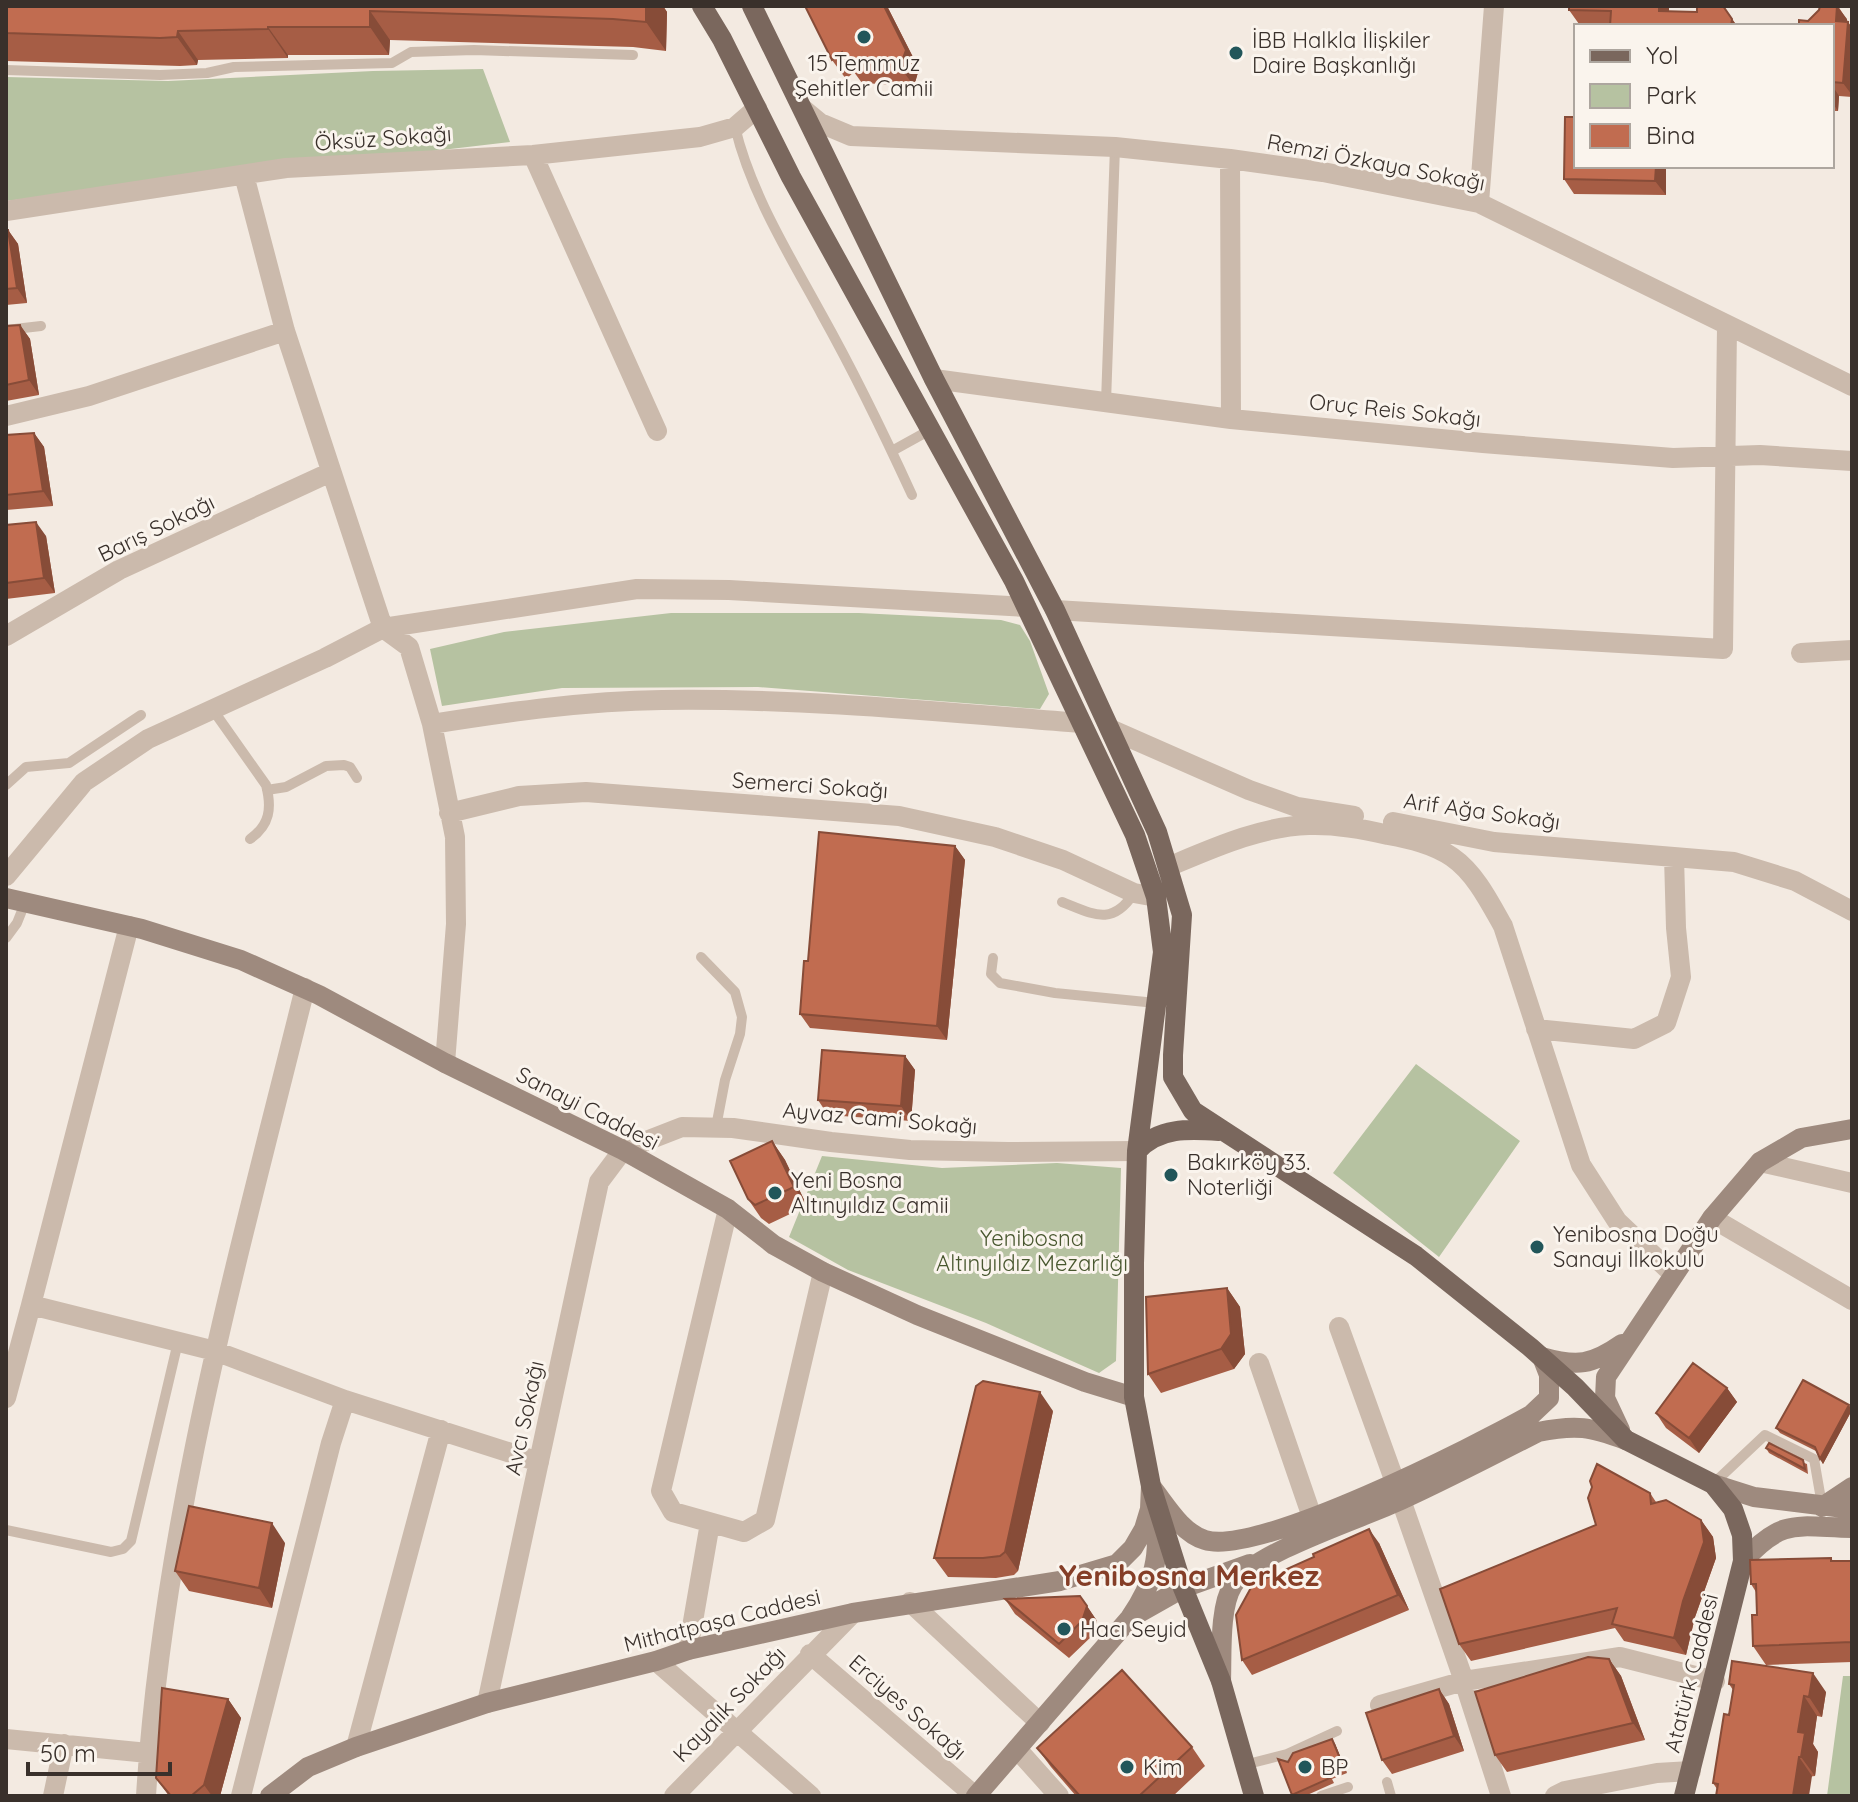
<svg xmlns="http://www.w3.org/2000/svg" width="1858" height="1802" font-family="Quicksand,sans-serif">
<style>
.green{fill:#b6c2a1}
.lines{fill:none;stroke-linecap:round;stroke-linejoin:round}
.lane{stroke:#cbbaac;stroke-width:10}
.street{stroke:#cbbaac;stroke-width:20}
.secondary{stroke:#9e8a7e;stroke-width:20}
.primary{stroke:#7a675d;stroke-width:20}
.wall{fill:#a65d45}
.shaded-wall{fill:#874c38}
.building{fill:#c16c50;stroke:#874c38;stroke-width:2}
.poi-dot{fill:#22565a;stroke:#faf4ed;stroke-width:3}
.labels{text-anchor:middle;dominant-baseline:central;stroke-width:6;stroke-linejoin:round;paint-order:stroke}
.poi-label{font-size:22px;fill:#39302b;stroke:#faf4ed;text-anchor:start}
.street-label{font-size:22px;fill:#39302b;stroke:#faf4ed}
.park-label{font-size:22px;fill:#48572f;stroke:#faf4ed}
.district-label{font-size:30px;font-weight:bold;fill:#853e27;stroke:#faf4ed}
</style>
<rect width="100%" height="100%" fill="#f3eae1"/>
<path class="green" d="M483,69L510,142L6,201V77L168,81L373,71Z
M671,613H859L1001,620L1020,625L1030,641L1049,694L1040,709L758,687L562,688L442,706L430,649L504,632Z
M1416,1064L1520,1141L1439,1257L1333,1173Z
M822,1156L942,1168L1057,1163L1121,1168L1116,1361L1099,1373L986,1323L848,1270L789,1237Z
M1843,1676H1852V1796H1827Z"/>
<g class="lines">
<path class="lane" d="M6,70L160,75L207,73L234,67L392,63L411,52L474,50L633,55
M735,127C751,194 790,256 822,315C855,374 884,434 912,495
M6,330L41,326
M1106,402L1115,147
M892,451L930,430
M213,710L266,785C272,808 270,825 250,839
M6,785L26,767L69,763L141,715
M267,790L286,787L326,766L344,765L350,767L357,778
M1062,902C1093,914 1112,927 1134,893
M6,938L17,923L25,903
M701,957L735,992L742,1017L740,1034L725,1080L716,1127
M993,958L991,974L1000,983L1055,993L1156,1003
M1713,1484L1765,1435L1814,1459L1822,1505
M6,1530L111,1552L123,1549L131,1541L178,1342
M1287,1754L1337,1731
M1244,1765L1287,1754L1289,1759
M1387,1782L1391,1796
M1321,1796L1348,1787"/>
<path class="street" d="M803,109L820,123L851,136L1115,147L1230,159L1323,172L1479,203L1852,386
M533,155L657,431
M1230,159L1231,419
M244,175L285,331L383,628L409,647L432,724L455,837L456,924L445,1063
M1479,203L1494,6
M6,211L286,168L533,155L700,137L735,127L757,108
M934,379L1231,419L1483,443L1673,458L1760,455L1852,461
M6,416L89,396L285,331
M1055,610L1723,649L1727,327
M6,636L119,570L331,472
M1801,653L1852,650
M432,724C508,712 584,701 662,700C802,698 942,712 1081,723
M1110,729L1249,790L1297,807L1354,816
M449,813L519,796L586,792L899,816L995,837L1063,860L1134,893L1156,897
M1393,822L1494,842L1734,862L1795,881L1852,911
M1168,867C1211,849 1261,826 1309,825C1335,824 1363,829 1388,835C1410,839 1433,844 1452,857C1475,873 1489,901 1503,926L1581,1165L1617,1221L1673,1274
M6,876L84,782L148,739L325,658L383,628L637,589L729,590L1026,607
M129,926L31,1305L215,1351L345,1400
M1536,1029L1634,1039L1666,1023L1681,977L1676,928L1674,857
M1760,1162L1852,1183
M728,1209L661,1491L673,1512L744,1532L765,1520L823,1272
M1712,1218L1852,1300
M1339,1327L1395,1482
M1259,1363L1312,1517
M6,1398L31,1305
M1401,1500L1464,1681L1501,1796
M910,1602L1040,1723
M688,1650L710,1523
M810,1654L975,1796
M656,1661L811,1796
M487,1703L599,1182L623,1150L682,1127L733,1128L831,1142L910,1150L1008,1152L1137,1151
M1380,1705L1464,1681L1620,1657L1715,1681
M6,1739L148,1753
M356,1747L441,1430
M1017,1749L1059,1796
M53,1796L64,1744
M146,1796C163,1521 239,1255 305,988
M241,1796L331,1443L345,1400L539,1462
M674,1796L853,1613
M1555,1796L1565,1791L1657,1773L1691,1771"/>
<path class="secondary" d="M6,898L142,929L241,960L319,995L445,1063L623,1150L728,1209L774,1245L823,1272L917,1315L1085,1382L1134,1397
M1542,1357C1577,1367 1592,1365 1622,1344
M1620,1430L1605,1398L1606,1377L1712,1218L1760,1162L1801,1138L1852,1129
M1713,1484L1754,1497L1852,1509
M1153,1489C1167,1507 1182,1533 1205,1540C1258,1557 1477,1445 1531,1415L1549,1398V1375L1542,1357
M1822,1507L1852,1487
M1743,1561C1783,1517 1797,1527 1852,1528
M1137,1614L1183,1588L1250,1564
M1221,1681C1222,1654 1219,1607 1233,1585C1254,1552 1363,1518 1401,1500C1447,1479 1493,1455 1538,1432C1577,1424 1590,1427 1626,1440
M270,1796L308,1767L356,1747L487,1703L656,1661L688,1650L853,1613L1060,1581L1117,1564L1133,1548L1144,1529L1150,1509L1151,1486
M976,1796L1130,1618C1154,1583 1161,1556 1155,1514"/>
<path class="primary" d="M702,6L722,39L791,177L1014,581L1135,835L1156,897L1163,952L1137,1151L1134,1263V1397L1151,1486L1183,1588L1221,1681L1254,1796
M752,6L934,379L1055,610L1157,832L1182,915L1173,1055V1077L1193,1111L1416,1256L1530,1347L1575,1387L1626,1440L1713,1484L1733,1509L1742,1535L1743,1561L1684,1796
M1137,1151C1159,1127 1189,1129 1219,1131"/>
</g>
<path class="wall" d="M6,6H663L667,12L666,51L633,47L390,40L389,55H288V58L198,60L197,65L180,66L6,61Z
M805,6H887L919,69L914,86L862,83L854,72L846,79L832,60Z
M1723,6L1737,26H1610L1579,24L1569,10L1697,12Z
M1820,6H1838L1852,28V97L1839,96L1838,111H1832V26L1808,21L1819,10Z
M1666,166V195L1574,194L1564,179Z
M6,230H8L18,244L27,303L6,305Z
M20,325L30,339L39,395L6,401V326Z
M34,433L44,447L53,506L6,510V435Z
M6,525L46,536L55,593L6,599Z
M955,846L965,860L947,1040L810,1028L800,1014L808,961Z
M905,1056L915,1070L911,1121L828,1115L818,1100Z
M772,1141L785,1160L807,1206L769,1224L761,1218L748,1199Z
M1227,1288L1240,1307L1245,1354L1234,1369L1161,1393L1148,1374Z
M1727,1388L1737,1402L1699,1453L1666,1428L1656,1413Z
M1852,1410L1823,1464L1816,1451L1780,1433L1776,1428Z
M1053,1411L1018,1571L1014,1575L996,1578L948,1577L934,1558Z
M1766,1448L1807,1464L1808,1474L1769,1453Z
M1650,1493L1656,1502L1701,1520L1713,1537L1716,1558L1695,1617L1686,1655L1624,1641L1615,1628L1471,1661L1459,1644L1596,1525Z
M285,1543L272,1608L189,1591L175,1571Z
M1379,1543L1409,1610L1252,1675L1242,1660Z
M1831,1558L1833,1561H1852V1662L1766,1665L1753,1646L1757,1615L1756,1592L1751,1584Z
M1080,1596L1097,1621L1092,1636L1069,1658L1015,1614L1005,1599Z
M1609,1659L1621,1676L1645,1740L1507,1772L1495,1755Z
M1729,1684L1826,1692L1822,1717L1817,1716L1813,1744L1818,1752L1815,1776L1717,1789L1713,1783L1729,1715L1733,1690Z
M1439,1689L1449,1704L1464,1751L1392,1774L1382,1760Z
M228,1699L241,1718L220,1796H169L156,1778Z
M1332,1739L1335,1744L1347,1773L1332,1779L1334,1783L1305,1796H1292L1278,1759L1288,1762Z
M1192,1747L1205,1766L1173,1796H1076L1051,1767L1037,1748Z"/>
<path class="shaded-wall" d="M646,6H663L667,12L666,51L646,22Z
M884,6H887L919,69L914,86L900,67Z
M1659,6H1669V25L1659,11Z
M1723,6L1737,26H1731Z
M1837,6L1847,19L1846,36L1836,21Z
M370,11L390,40L389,55L370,27Z
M1848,22L1852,28V95L1843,83Z
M268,27L288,55V58L268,29Z
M178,31L198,60L197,65L177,37Z
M1832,85L1839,96L1838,111L1832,102Z
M1656,166H1666V195L1655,181Z
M8,230L18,244L27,303L17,288Z
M20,325L30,339L39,395L29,380Z
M34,433L44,447L53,506L43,491Z
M36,522L46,536L55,593L44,578Z
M955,846L965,860L947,1040L937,1026Z
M905,1056L915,1070L911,1121L901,1106Z
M772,1141L785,1160L807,1206L794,1187Z
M1227,1288L1240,1307L1245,1354L1234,1369L1221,1349Z
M1727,1388L1737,1402L1699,1453L1689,1438Z
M1040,1392L1053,1411L1018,1571L1005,1552Z
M1849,1405L1852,1410L1823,1464L1820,1459Z
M1701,1520L1713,1537L1716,1558L1695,1617L1686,1655L1674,1638Z
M272,1523L285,1543L272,1608L259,1588Z
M1369,1529L1379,1543L1409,1610L1398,1595Z
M1087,1606L1097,1621L1092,1636L1082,1621Z
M1609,1659L1621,1676L1645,1740L1633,1723Z
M1813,1673L1826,1692L1822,1717L1809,1697Z
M1439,1689L1449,1704L1464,1751L1454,1736Z
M1804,1696L1817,1716L1813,1744L1818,1752L1815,1776L1801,1757L1798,1732Z
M228,1699L241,1718L220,1796H212L204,1785Z
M1332,1739L1335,1744L1347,1773L1344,1768Z
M1799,1757L1812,1776L1809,1796H1793Z"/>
<path class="building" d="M6,6H646V22L613,19L370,11V27H268V29L178,31L177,37L160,38L6,33Z
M805,6H884L906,50L900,67L848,64L842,52L832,60Z
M1569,6H1659V11L1697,12V6H1723L1732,19L1731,26H1610L1611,11L1569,10Z
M1820,6H1837L1836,21L1848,22L1843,83L1832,82V26H1799V20L1808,21L1819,10Z
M1565,117H1576V166H1656L1655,181L1564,179Z
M6,230H8L17,288L6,289Z
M20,325L29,380L6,385V326Z
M34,433L43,491L6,495V435Z
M36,522L44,578L6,583V525Z
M819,832L955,846L937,1026L800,1014L804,961H808Z
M822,1050L905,1056L901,1106L818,1100Z
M772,1141L794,1187L755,1205L748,1199L730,1161Z
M1227,1288L1231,1334L1221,1349L1148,1374L1146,1297Z
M1693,1363L1727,1388L1689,1438L1656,1413Z
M1803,1380L1849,1405L1820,1459L1815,1447L1776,1428Z
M983,1381L1040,1392L1005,1552L1000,1556L983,1558H934L976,1386Z
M1769,1443L1803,1460L1805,1469L1766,1448Z
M1597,1464L1650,1493L1651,1504L1666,1500L1701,1520L1704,1542L1683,1601L1674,1638L1612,1624L1617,1608L1459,1644L1440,1589L1596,1525L1588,1498L1592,1487L1590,1481Z
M189,1506L272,1523L259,1588L175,1571Z
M1369,1529L1398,1595L1242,1660L1236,1615L1253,1584L1314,1557L1313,1554Z
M1831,1558V1561H1852V1646L1851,1642L1753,1646L1752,1615H1757L1756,1584H1751L1750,1560Z
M1080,1596L1087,1606L1082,1621L1059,1644L1005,1599Z
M1588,1657L1609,1659L1633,1723L1495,1755L1475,1692Z
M1732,1661L1813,1673L1809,1697L1804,1696L1798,1732L1805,1733L1801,1757H1799L1793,1796H1716L1718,1784L1713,1783L1724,1714L1729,1715L1734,1685L1729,1684Z
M1122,1670L1192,1747L1139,1796H1080L1037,1748Z
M162,1688L228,1699L204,1785L191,1796H171L156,1778Z
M1439,1689L1454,1736L1382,1760L1366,1713Z
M1332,1739L1344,1768L1329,1774L1330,1778L1292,1795L1278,1759L1288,1762L1293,1753Z"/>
<g class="poi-dot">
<circle cx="864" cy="37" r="8"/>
<circle cx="1236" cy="53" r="8"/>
<circle cx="1171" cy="1175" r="8"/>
<circle cx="775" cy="1193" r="8"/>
<circle cx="1537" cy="1247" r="8"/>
<circle cx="1064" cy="1629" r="8"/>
<circle cx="1127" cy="1767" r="8"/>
<circle cx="1305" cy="1767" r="8"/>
</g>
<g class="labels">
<g class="poi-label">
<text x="1252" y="40">İBB Halkla İlişkiler<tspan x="1252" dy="25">Daire Başkanlığı</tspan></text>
<text x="864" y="63" text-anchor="middle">15 Temmuz<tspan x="864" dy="25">Şehitler Camii</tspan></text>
<text x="1187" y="1162">Bakırköy 33.<tspan x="1187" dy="25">Noterliği</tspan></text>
<text x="791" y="1180">Yeni Bosna<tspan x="791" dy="25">Altınyıldız Camii</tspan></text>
<text x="1553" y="1234">Yenibosna Doğu<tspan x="1553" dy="25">Sanayi İlkokulu</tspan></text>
<text x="1080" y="1629">Hacı Seyid</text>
<text x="1143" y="1767">Kim</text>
<text x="1321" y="1767">BP</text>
</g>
<g class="street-label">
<text transform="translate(383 138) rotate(-4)">Öksüz Sokağı</text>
<text transform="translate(1376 162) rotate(11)">Remzi Özkaya Sokağı</text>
<text transform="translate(1395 410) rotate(6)">Oruç Reis Sokağı</text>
<text transform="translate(156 528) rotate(-26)">Barış Sokağı</text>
<text transform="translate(810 785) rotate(4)">Semerci Sokağı</text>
<text transform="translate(1482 811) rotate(8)">Arif Ağa Sokağı</text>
<text transform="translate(588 1108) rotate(27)">Sanayi Caddesi</text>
<text transform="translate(880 1118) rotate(5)">Ayvaz Cami Sokağı</text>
<text transform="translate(524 1418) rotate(-78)">Avcı Sokağı</text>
<text transform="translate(722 1620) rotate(-14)">Mithatpaşa Caddesi</text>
<text transform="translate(1691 1673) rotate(-76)">Atatürk Caddesi</text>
<text transform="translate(729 1704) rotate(-46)">Kayalık Sokağı</text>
<text transform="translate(908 1707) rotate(41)">Erciyes Sokağı</text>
</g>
<g class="park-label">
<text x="1032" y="1238">Yenibosna<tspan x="1032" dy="25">Altınyıldız Mezarlığı</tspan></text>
</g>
<g class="district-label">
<text x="1189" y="1575">Yenibosna Merkez</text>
</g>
</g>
<rect width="1858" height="1802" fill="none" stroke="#39302b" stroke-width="16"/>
<rect x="1574" y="24" width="260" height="144" fill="#faf4ed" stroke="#ada69f" stroke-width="2"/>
<rect x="1590" y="50" width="40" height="12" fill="#7a675d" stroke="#ada69f" stroke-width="2"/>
<text x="1646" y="64" font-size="24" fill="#39302b">Yol</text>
<rect x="1590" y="84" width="40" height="24" fill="#b6c2a1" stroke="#ada69f" stroke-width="2"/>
<text x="1646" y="104" font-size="24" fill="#39302b">Park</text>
<rect x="1590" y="124" width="40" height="24" fill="#c16c50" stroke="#ada69f" stroke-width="2"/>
<text x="1646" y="144" font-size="24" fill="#39302b">Bina</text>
<path d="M28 1762v12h142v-12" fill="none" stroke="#39302b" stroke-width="4"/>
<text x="40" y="1762" font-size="24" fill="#39302b" stroke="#faf4ed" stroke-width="6" paint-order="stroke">50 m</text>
</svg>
